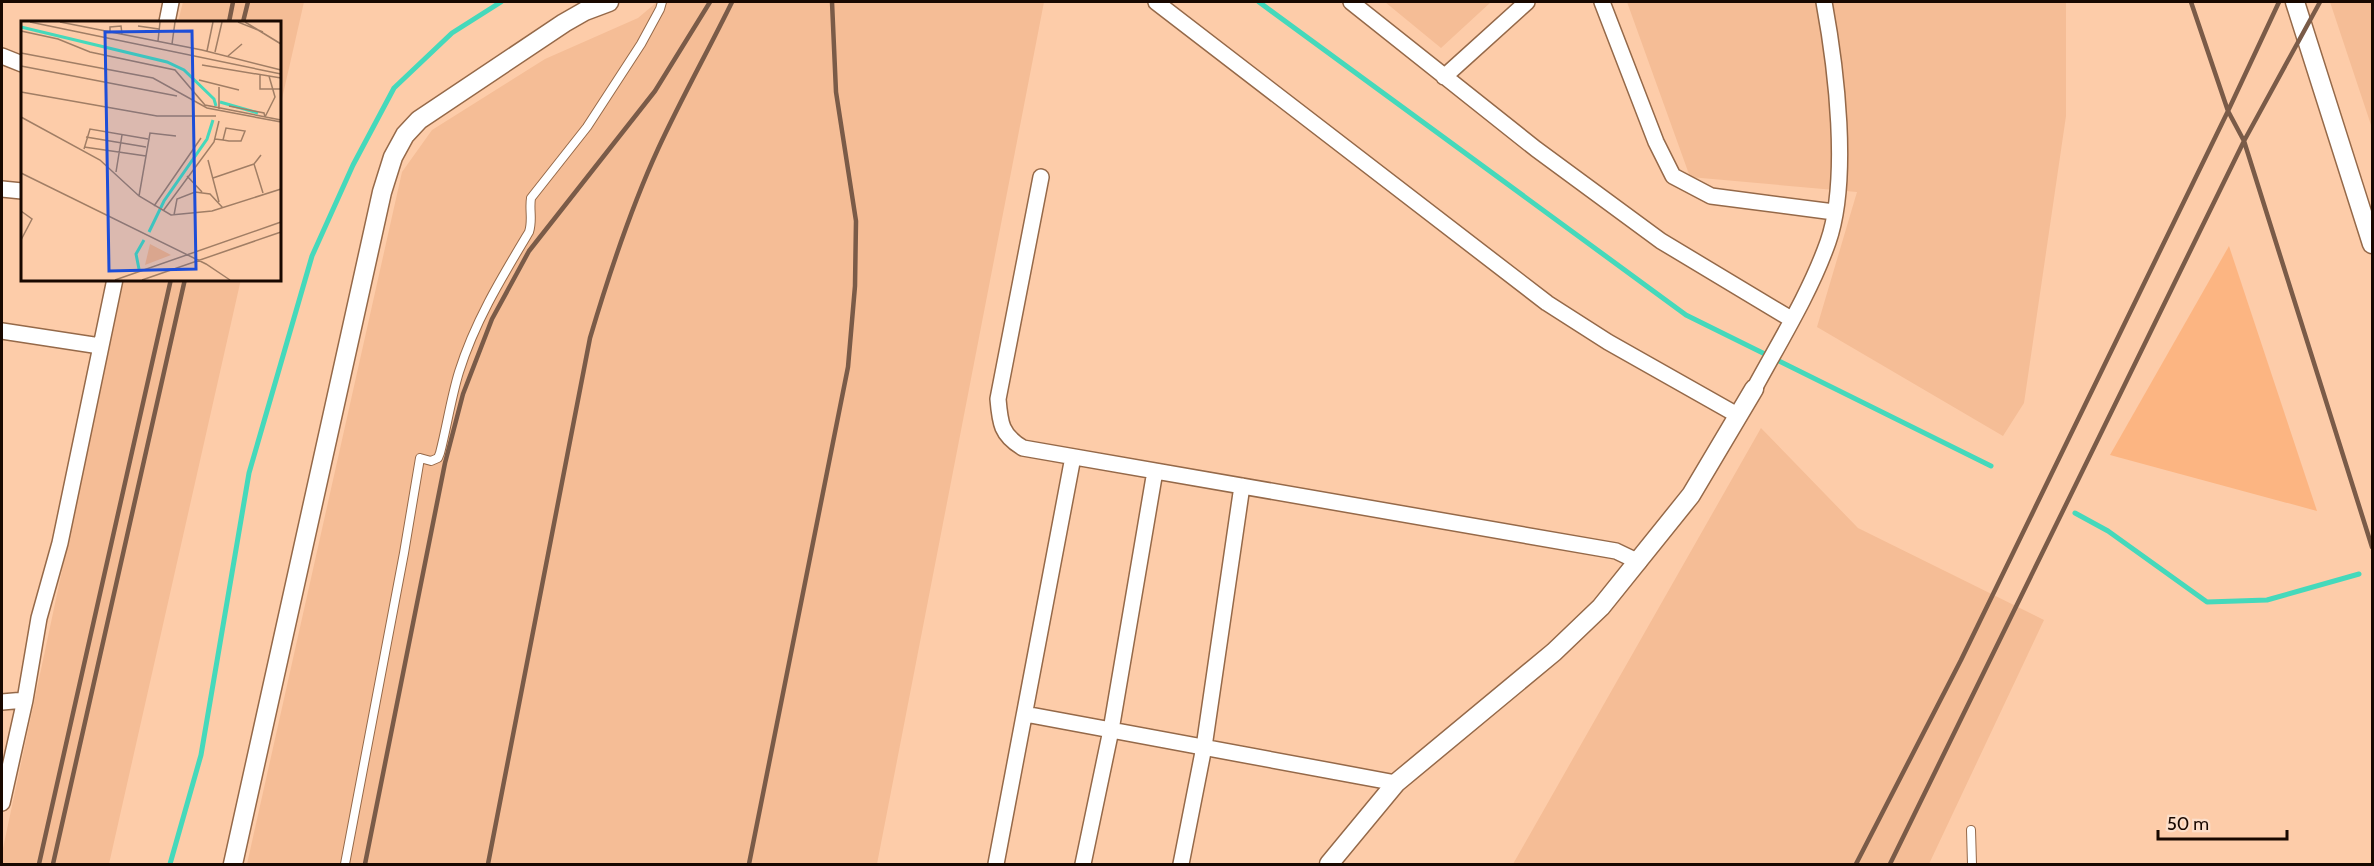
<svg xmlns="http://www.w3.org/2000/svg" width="2374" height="866" font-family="Cabin,sans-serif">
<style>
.built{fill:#f5bd96}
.green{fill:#fcb582}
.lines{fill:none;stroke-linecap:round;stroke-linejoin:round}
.stream{stroke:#45d9bb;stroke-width:5}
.service-casing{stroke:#956949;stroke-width:10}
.minor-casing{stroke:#956949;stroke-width:18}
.tertiary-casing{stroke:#956949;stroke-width:21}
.service{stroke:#fff;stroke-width:8}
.minor{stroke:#fff;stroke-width:15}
.tertiary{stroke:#fff;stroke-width:18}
.rail{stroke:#7a5b48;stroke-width:4.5}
.inset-river{fill:none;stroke:#45d9bb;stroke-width:3}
.inset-road{fill:none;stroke:#a17e65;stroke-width:1.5}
.view{fill:#1d4ed8;fill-opacity:0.15;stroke:#1d4ed8;stroke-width:3}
.inset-edge{fill:none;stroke:#180800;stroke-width:3}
</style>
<rect width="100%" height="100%" fill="#fdcca9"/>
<path class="built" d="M183,2H304L279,112V22H178Z
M657,2H1044L877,864H247L402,172L432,130L545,59L638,18Z
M1385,2H1491L1441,48Z
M1627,2H2066V116L2024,403L2003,436L1817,327L1857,192L1690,177Z
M2330,2H2372V128Z
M124,279H241L109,864H2V853Z
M1761,428L1858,528L2044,620L1929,864H1513Z"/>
<path class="green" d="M2229,246L2317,511L2110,455Z"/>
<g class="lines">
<path class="stream" d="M1259,2L1686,315L1991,466
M2075,513L2108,531L2207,602L2267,600L2359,574
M170,864L201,755L249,473L312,256L353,165L394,88L452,33L501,2"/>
<g class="service-casing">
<path id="service" d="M1971,830L1972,864
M345,864L404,553L420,458L431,461L438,458L440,453C447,426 451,398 459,372C475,321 502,277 529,232C533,220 529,210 531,198L587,127L641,44L660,9L662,2"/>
</g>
<g class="minor-casing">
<path id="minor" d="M1156,2L1547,303L1608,342L1739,416
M1351,2L1536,149L1661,241L1791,319
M1602,2L1656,142L1673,176L1711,196L1834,212
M167,22L171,2
M2,56L22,64
M1444,77L1527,2
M1041,177L998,399C1000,423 1001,435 1023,448L1616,551L1639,562
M2,189L22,191
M2,331L100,346
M1754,389C1780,341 1810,293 1828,242C1850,179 1836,67 1824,2
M2,702L25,700
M1025,714L1396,783
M2,803L25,700L39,618L60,543L115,279
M996,864L1073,457
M1083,864L1111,730L1155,471
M1181,864L1204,747L1242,486"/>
</g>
<g class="tertiary-casing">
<path id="tertiary" d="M2295,2L2372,244
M233,864L382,192L393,157L405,135L419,120L564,23L585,11L609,2
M1329,864L1396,783L1554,652L1601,607L1691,495L1754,389"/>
</g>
<use href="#service" class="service"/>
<use href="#minor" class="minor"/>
<use href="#tertiary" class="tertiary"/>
<path class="rail" d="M2191,2L2228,111L2244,141L2372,547
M229,22L233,2
M243,22L248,2
M39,864L171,279
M53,864L185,279
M365,864L445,463L463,394L492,319L529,251L655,91L710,2
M488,864L590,338C609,274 630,210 658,149C681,99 708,51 732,2
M749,864L848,367L855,286L856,221L836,92L832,2
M1856,864L1961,660L2228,111L2279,2
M1890,864L2244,141L2320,2"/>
</g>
<g transform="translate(21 21)">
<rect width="260" height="260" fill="#fdcca9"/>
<path d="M129,223L150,234L124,244Z" fill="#fcb582"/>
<path class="inset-river" d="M0,6L146,41L163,49L193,78L195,85M199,81L237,92M128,211L143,180L186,118L192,99M118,248L115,233L123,219"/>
<path class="inset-road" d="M9,1L260,53M39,1L181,29L260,49M217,1L242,11M224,1L260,23M117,5L138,8M0,10L37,18L69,31L154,49L184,84L260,99M89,11V6L100,5L101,13M137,20L139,1M151,23L154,1M186,30L192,1M194,31L201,1M0,32L132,57L186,87L260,101M207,35L221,23M181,44L260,57M0,45L156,75M239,54V68H260M178,59L218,69M198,66V88M0,71L136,95H195M208,85L243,92L244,96M0,96L79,139L118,175L150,194L191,190L260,168M244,96L254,76L248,55M65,116L125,126M194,118L202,119L208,120H220L224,110L205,107L202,119M63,126L125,135M63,128L69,108L127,118M240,134L233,143L242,172M187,139L198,181M95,151L101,114M0,152L185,243L209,259M166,155L181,171M192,157L233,143M118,175L129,112L155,115M133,185L180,117M0,190L11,198L0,219M142,190L193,121L198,100M153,194L156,178L174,171L189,173L202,187M94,259L260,201M121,259L260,211"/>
<path class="view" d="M171,10L175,248L88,250L84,11Z"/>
<rect width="260" height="260" class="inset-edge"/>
</g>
<rect width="2374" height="866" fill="none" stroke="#180800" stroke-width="6"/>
<path d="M2158 830v9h129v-9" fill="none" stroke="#180800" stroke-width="3"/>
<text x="2167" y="830" font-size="18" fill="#180800" stroke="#fcdec9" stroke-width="4.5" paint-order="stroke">50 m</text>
</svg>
